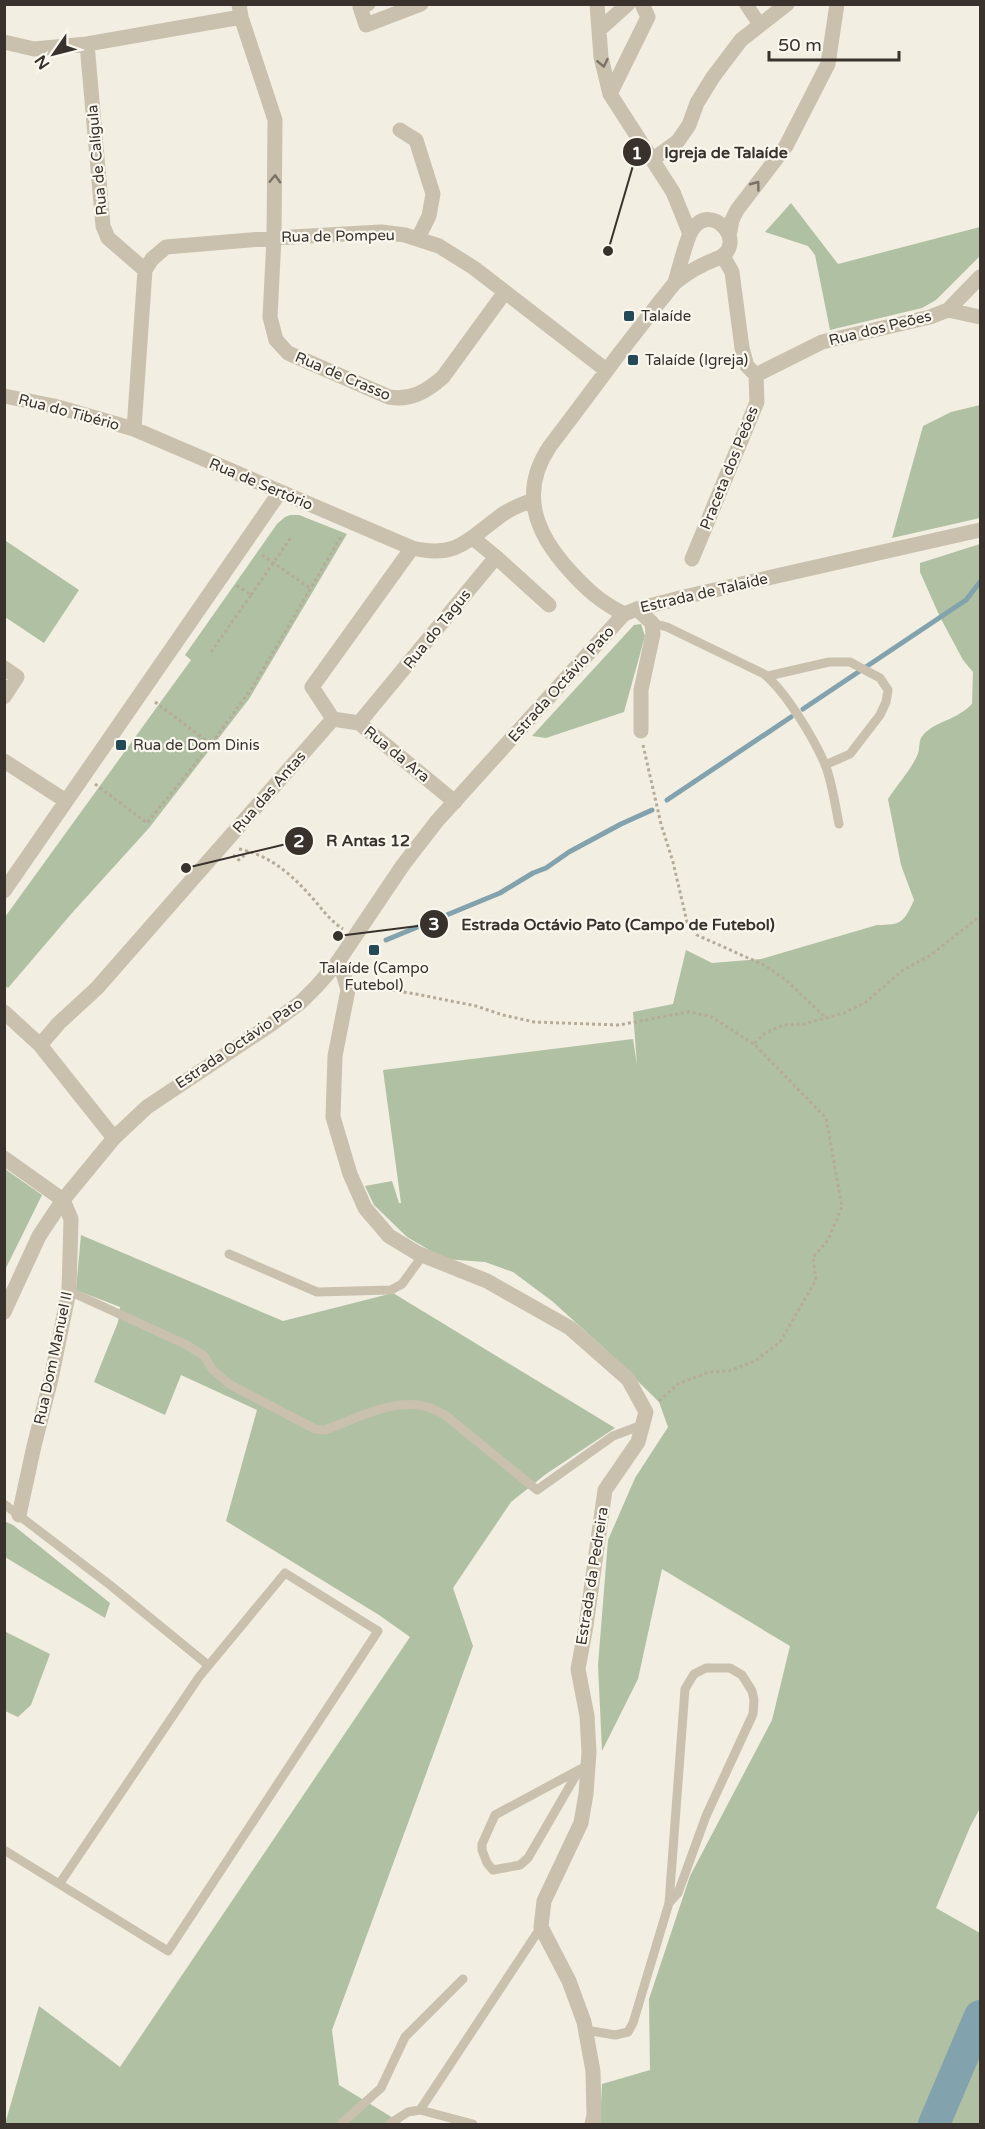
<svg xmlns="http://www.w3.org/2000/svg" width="985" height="2129" font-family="'Varela Round',sans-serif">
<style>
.green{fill:#b0c0a2}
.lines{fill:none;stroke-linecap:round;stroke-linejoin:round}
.stream{stroke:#82a2ad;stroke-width:5}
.river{stroke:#82a2ad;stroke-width:32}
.path{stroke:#b5ab98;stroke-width:3;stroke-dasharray:3 3;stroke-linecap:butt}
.service{stroke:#cac0ae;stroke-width:9}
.pedestrian{stroke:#cac0ae;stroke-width:14}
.minor{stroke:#cac0ae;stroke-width:15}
.tertiary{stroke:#cac0ae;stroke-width:15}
.oneway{stroke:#7a7266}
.poi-dot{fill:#244957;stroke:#f9f7ee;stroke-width:2}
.labels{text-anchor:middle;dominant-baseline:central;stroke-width:4.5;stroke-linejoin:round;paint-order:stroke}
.street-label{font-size:15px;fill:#39322c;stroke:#f9f7ee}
.poi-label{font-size:15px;fill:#39322c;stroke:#f9f7ee;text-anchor:start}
.leader{fill:none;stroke:#39322c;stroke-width:2}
.callout-dot{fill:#39322c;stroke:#f9f7ee;stroke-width:2}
.mark-label{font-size:18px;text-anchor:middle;font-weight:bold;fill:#fff}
.callout-label{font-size:16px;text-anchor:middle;font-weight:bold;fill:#39322c;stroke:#f9f7ee;stroke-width:4.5;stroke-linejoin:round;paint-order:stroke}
</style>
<rect width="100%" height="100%" fill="#f2eee1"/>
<path class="green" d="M791,203L838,264L980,227V256L936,300L922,308L830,330L815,255L808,246L765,232Z
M980,405V518L892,538L923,426L951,412Z
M290,515H299L347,534L249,699L149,828L72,913L8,988L5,986V917L191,660L185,655L277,524L285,517Z
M6,541L79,590L44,643L5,617Z
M980,544V1808L970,1827L936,1908L980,1933V2124H600L602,2084L650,2070L649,1999L690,1876L772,1720L790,1646L662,1569L638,1679L602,1751L598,1665L608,1540L635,1478L668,1427L659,1402L605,1349L552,1301L513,1272L485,1262L445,1259L407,1237L374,1205L365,1186L392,1181L399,1203H401L383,1070L633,1039L637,1065L633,1012L673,1004L686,950L712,963L761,959L877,925C902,925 904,922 914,900L901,865L888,799C897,785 910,771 917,756C921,749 917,740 924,734C936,721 957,720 972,704L973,672L963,660L940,617L920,572V563Z
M641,624L645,636L624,712L546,738L532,736L634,625Z
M5,1169L42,1195L5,1270Z
M81,1235L283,1321L393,1293L615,1428L546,1474L511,1502L453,1588L473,1646L332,2030L339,2085L403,2124H5L39,2006L120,2067L410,1637L379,1615L226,1521L257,1410L181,1375L165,1415L94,1382L118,1322L120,1307L76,1290Z
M4,1521L13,1525L110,1603L105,1618L5,1557Z
M4,1631L50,1654L31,1705L18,1717L5,1711Z"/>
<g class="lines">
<path class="stream" d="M803,709L966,600L980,582
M667,800L791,717
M386,940L500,893L533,873L546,868L569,852L621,824L652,810"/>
<path class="river" d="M934,2124L980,2016"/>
<path class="path" d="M262,555L310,588
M251,595L292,536
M211,652L251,595L236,585
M155,702L211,744
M643,745L661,824L673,862L687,922L697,935L766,966L787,981L826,1018
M95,784L147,823L211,744L252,688L342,535
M239,849C273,856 294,877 316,902C324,912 332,922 343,929
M233,855L239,860L249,851
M362,989L379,988L416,994L476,1006L503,1015L534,1022L619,1025L688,1012L710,1016L754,1044
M659,1401L678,1384L709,1372L729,1371L755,1361L780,1342L816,1280L813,1257L828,1240L842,1207L826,1118L754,1044L765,1033L783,1025L804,1024L826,1018L844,1013L866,1002L903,970L931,955L980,916"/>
<path class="service" d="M652,623L667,627L764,674C786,692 813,737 825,764C832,782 835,804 839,824
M768,676L829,662H850L880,678L888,690L886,702L880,715L850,754L825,765
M229,1254L317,1292L391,1290L402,1284L423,1255
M69,1291L187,1345L204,1356L212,1369L229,1384L315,1429L325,1430C356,1419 394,1397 428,1407C434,1409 440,1412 445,1415L537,1490L613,1436L642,1425
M4,1504L110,1585L208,1665
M579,1770L528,1858L520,1865L493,1870L487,1863L482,1850V1844L495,1815L588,1765
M4,1850L168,1951L378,1631L285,1573L199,1677L60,1883
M586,2030L615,2035L628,2032L633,2023L669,1903L685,1689L694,1674L706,1668H730L742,1675L752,1691L754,1700L753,1714L706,1816L678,1893L669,1903
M420,2110L541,1927
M341,2124L381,2088L405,2037L463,1979
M389,2124L408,2112L420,2110L473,2124"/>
<path class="pedestrian" d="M746,4L760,25"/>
<path class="minor" d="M239,4L241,17L275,120L274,238L270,317L276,340L288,353L389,397C411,401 427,391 443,377L505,292
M368,4L360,7L366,25L421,4
M597,4L601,57L610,94L673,192L690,234
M599,30L628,4
M4,42L34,49L87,44
M610,94L648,17L642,4
M400,130L416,140L433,194L429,216L418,238
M652,160L678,141L689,125L697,103L713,77L741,40L787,4
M729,236L732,220L737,210L786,146L828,64L837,4
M723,256L732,272L742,348L747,366L756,375L822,342L930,317L948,310L980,277
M145,270L108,238L103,226L87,44L241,17
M948,310L980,317
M4,396L54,406L134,429
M533,500C522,504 512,508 503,514C469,538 459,559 412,548L134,429L145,270L152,259L166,247L274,238L381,232L405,235L439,246L474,268L606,370
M496,557L549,605
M692,559L757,402L756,375
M637,609L652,623L653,634L641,690V731
M624,614C601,602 588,591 570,571C535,533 519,492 550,446C573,416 596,385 619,354C633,336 647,318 661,300C666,294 671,287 676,282C687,273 703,264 716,259C751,246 712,199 692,230C686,239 679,270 675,282
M4,668L17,677L4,697
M333,719L312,687L412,548
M333,719L359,723L455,802
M359,723L496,557L474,539
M4,761L66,801
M4,891L280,492
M337,963L343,973L348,990L335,1056L333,1117L350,1174L365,1208L389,1236L417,1253L487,1281L570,1328L628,1379L646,1412L638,1442L605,1490L586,1626L578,1669L587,1716L589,1752L586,1794L581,1823L544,1901L541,1927L569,1981L584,2022L593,2071L594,2115L592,2124
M4,1012L40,1045L114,1138
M40,1045L59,1023L97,988L333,719
M4,1158L63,1200L71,1219L69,1291L51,1379L34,1446L19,1515"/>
<path class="tertiary" d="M4,1312L39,1236L63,1200L114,1138L147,1107L273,1023L301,1002L317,986L337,963L403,865L437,821L624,614L637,609L688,596L980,530"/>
</g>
<defs><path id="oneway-chevron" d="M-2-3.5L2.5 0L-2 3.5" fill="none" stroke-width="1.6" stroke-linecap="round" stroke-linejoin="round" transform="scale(1.5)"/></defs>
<g class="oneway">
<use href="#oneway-chevron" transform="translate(603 63) rotate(78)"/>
<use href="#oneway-chevron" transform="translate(275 179) rotate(-88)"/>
<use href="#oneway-chevron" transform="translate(756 185) rotate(-53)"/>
</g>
<g class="poi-dot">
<rect x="623" y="310" width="12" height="12" rx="3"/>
<rect x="627" y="354" width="12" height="12" rx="3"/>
<rect x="115" y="739" width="12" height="12" rx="3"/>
<rect x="368" y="944" width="12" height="12" rx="3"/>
</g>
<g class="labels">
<g class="street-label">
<text transform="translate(97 160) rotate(-95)">Rua de Calígula</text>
<text transform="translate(338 236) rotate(-1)">Rua de Pompeu</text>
<text transform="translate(880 328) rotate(-14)">Rua dos Peões</text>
<text transform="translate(343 376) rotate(23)">Rua de Crasso</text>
<text transform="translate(69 412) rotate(15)">Rua do Tibério</text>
<text transform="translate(729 468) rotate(-68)">Praceta dos Peões</text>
<text transform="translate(261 484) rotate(23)">Rua de Sertório</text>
<text transform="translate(704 593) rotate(-13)">Estrada de Talaíde</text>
<text transform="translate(437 629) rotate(-51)">Rua do Tagus</text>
<text transform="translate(561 684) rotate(-48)">Estrada Octávio Pato</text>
<text transform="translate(397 754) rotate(39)">Rua da Ara</text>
<text transform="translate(269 792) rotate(-49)">Rua das Antas</text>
<text transform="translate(239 1043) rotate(-34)">Estrada Octávio Pato</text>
<text transform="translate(53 1358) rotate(-78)">Rua Dom Manuel II</text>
<text transform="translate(592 1576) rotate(-81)">Estrada da Pedreira</text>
</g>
<g class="poi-label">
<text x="641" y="316">Talaíde</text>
<text x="645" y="360">Talaíde (Igreja)</text>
<text x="133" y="745">Rua de Dom Dinis</text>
<text x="374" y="968" text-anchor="middle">Talaíde (Campo<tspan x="374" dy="17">Futebol)</tspan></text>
</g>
</g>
<path class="leader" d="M608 251L637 152M186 868L299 841M338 936L434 924"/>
<g class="callout-dot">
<circle cx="608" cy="251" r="6"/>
<circle cx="186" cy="868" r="6"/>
<circle cx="338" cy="936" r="6"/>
<circle cx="637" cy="152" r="15"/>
<circle cx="299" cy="841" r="15"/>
<circle cx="434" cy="924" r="15"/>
</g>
<g class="mark-label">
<text x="637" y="159">1</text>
<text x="299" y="847">2</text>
<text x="434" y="930">3</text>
</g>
<g class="callout-label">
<text x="726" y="158">Igreja de Talaíde</text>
<text x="368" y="846">R Antas 12</text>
<text x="618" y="930">Estrada Octávio Pato (Campo de Futebol)</text>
</g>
<rect width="985" height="2129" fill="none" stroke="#39322c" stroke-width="12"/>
<g transform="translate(54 54) rotate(235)" stroke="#f9f7ee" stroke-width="4.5" paint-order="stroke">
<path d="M0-4.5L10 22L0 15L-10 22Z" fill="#39322c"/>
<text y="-9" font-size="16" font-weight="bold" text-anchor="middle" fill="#39322c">N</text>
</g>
<path d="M769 51v9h130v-9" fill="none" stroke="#39322c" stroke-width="3"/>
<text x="778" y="51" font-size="18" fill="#39322c" stroke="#f9f7ee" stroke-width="4.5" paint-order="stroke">50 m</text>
</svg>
